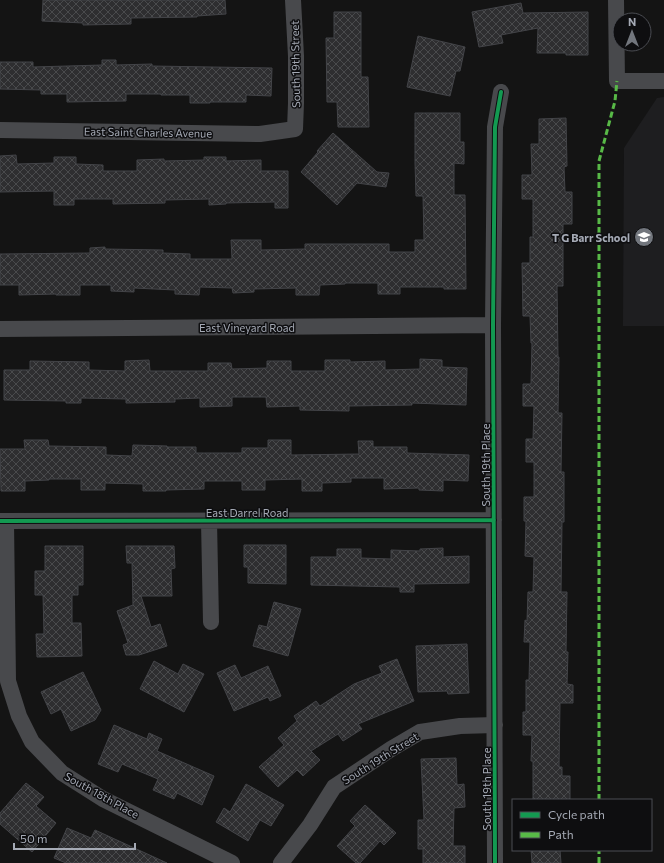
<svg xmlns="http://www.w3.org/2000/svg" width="664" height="863" font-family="Commissioner,sans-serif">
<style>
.built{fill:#1e1e20}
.building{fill:url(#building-cross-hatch);stroke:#434448}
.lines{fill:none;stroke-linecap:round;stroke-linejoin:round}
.minor{stroke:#48494c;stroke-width:16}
.quiet{stroke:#58b947;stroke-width:3;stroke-dasharray:6 3;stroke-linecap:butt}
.cycleway-casing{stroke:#0e0e10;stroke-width:6}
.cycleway{stroke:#139951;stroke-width:4}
.labels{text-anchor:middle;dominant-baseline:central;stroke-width:3;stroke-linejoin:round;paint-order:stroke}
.street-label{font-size:11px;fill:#a5aab5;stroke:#0e0e10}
.poi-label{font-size:11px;font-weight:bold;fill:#a5aab5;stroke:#0e0e10;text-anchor:end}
</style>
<defs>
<pattern id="building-cross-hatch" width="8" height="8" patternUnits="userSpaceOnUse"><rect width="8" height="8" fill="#2e2e30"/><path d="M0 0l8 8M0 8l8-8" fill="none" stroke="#494a4c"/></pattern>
</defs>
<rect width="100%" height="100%" fill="#141414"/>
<path class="built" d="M664,97V326H623L624,148L657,98Z"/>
<path class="building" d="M43,0H225L226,14L197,16V17L131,18V24L83,25V23L42,21Z
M521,3L523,13L588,12V55H566V53H537L538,28L501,35L503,43L479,47L472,12Z
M334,12H361V77H368L369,127H338L337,102H327L326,38H334Z
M418,36L465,47L460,71H456L450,96L407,87Z
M102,60H116V65L152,64V66L272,68L271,96L246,95V102H210V103H190V95H161V94H126V101L67,102V94H41V90L0,89V62H33V67L102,65Z
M415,113H460V142H464V164L454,163V195H465L466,289H444V287H400V294H378V283H345V284L320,285L319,295H296V288L254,289V292L233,293L232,288L200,287L199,295L175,294V290L134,288V292L111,291V285H80V295H56V294L19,295V285H0V254L90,253V248L105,247V249L163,250V253L190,254V259H232L231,240H261V250L305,249V244H389V252H415V240H424L423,196H416L415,163Z
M566,118L567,166L564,167L565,192H572V224H563V286H557L558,357H559L558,413H562L561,472H564V522H562L561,592H567L566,652H568L567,684L573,685V703H560L559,767H562V776H570V800H533V761H531L532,735H523V712H526V680H529L530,642H524L525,620L527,621L528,592H533L534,557L525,556L526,521H524V497H534V462H526V439H533L534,406H523V384H531L532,343H531L530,316H523L522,263H530V237H533V199H522V175H532L531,144H539V119Z
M333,133L377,172L389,173L386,187L357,183L337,205L301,172L318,152L317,151Z
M16,155L17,164L54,163V157H76V164L103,165V171H137V160L164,159V161L204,160V157H226V161L261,160V171H288V208H275V202L226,203V204L209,205V199L165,200V203L113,204V199H74V205H54V191L0,192V156Z
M420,359L442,360V367L467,368L466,405L412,403V405L349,406V411L300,410V406L267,407L266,397H232V406L200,407V398L175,399V402L126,403V399L81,398V403H66V401L4,400V370H30V361L89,362V370L125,371V361L149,360L150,371H208V363H231L232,369L267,368V361H291V371H325V360H350V362L385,361V370L420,369Z
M24,440H48L49,446L106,447V455L132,456L133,445L167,446V447H196V453H242V448H268V440H291V455L359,454L358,441H373V447H407V453L469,455L468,481L443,480V491L419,490V488L384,489V478H351V482L322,483V491H302V479L265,480V490H242V481H204V489L166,490V491H143V484L105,483V490H81V479H49V480L25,481V491H1L0,449H25Z
M244,545H286V584L248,583V567H244Z
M45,546H83V585H78V595H72V623H81L82,656L37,657L36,634H44L43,595H35V571H45Z
M126,546H174L175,568L171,569L172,596H141L151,627L160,624L167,646L139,655H126L123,645L128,643L117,611L133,605L132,563H127Z
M443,548V557L469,556V583L414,584V592H400V587L311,585V557H337V549H361V558L391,559V550L420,551V549Z
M274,602L301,609L288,656L253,646L259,625L267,627Z
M467,644L469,693L448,694L447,691L418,692L416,646Z
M397,659L414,701L358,724L362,729L343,741L338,734L311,751L320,760L303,776L297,770L278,787L259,767L284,745L278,738L297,721L294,716L316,701L320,706L354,684L382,673L379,666Z
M154,661L178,674L183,664L204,674L184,712L140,689Z
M235,665L241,678L268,666L281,696L270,701L268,697L234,711L217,673Z
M83,672L101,710L95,720L71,731L61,709L51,714L41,692Z
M114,725L147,739L149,733L162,739L157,751L214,776L202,805L177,793L174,799L153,790L158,779L122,764L118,772L98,764Z
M456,758L457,785L464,784L465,807L454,808L453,846H465V863H423V849H418V820H424L421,759Z
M26,783L44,797L36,806L56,823L32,852L0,824V813Z
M246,784L284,805L271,826L260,820L248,841L216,822L224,808L230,812Z
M365,805L396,833L384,845L380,841L360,863H356L337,846L355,826L350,821Z
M67,828L91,838L95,830L167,863H66L54,858Z
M531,850H560L561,863H532Z"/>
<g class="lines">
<path class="minor" d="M616,0L617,81H664
M0,130L260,134L295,129L296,103V56L293,0
M0,329L493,325
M0,521L494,520
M6,521L8,681L19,716L32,742L62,773L103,799L232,863
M209,521L211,622
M281,863L310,825L334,787L391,749L420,732L460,726L495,725
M495,863L493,325L495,127L501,92"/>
<path class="quiet" d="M599,800V161L615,101L617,81
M599,863V850"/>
<g class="cycleway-casing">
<path id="cycleway" d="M0,521L494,520
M495,863L493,325L495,127L501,92"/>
</g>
<use href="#cycleway" class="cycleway"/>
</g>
<defs>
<g id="school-disc" transform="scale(1)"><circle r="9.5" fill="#72767d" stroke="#0e0e10"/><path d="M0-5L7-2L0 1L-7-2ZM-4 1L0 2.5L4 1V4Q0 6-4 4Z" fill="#fff"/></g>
</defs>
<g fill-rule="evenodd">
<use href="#school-disc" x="644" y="237"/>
</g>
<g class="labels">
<g class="street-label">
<text transform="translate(295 64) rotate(-91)">South 19th Street</text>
<text transform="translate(148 132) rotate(1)">East Saint Charles Avenue</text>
<text x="247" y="327">East Vineyard Road</text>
<text transform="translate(485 465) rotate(-90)">South 19th Place</text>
<text x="247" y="512">East Darrel Road</text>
<text transform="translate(380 758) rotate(-32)">South 19th Street</text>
<text transform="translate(486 789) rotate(-90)">South 19th Place</text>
<text transform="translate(102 795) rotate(29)">South 18th Place</text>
</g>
<g class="poi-label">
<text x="630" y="237">T G Barr School</text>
</g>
</g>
<rect x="512" y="799" width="140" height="52" fill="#0e0e10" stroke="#4a4c52"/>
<rect x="520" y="812" width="20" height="6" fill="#139951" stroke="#4a4c52"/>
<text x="548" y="819" font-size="12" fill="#a5aab5">Cycle path</text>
<rect x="520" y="832" width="20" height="6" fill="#58b947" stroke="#4a4c52"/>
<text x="548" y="839" font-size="12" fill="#a5aab5">Path</text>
<g transform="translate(632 32)"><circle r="19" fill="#0e0e10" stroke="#4a4c52"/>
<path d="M0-3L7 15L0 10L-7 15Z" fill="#72767d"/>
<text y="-6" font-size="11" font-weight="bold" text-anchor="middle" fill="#a5aab5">N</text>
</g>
<path d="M14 843v6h121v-6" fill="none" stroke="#a5aab5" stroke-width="2"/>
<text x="20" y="843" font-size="12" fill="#a5aab5" stroke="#0e0e10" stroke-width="3" paint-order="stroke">50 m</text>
</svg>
